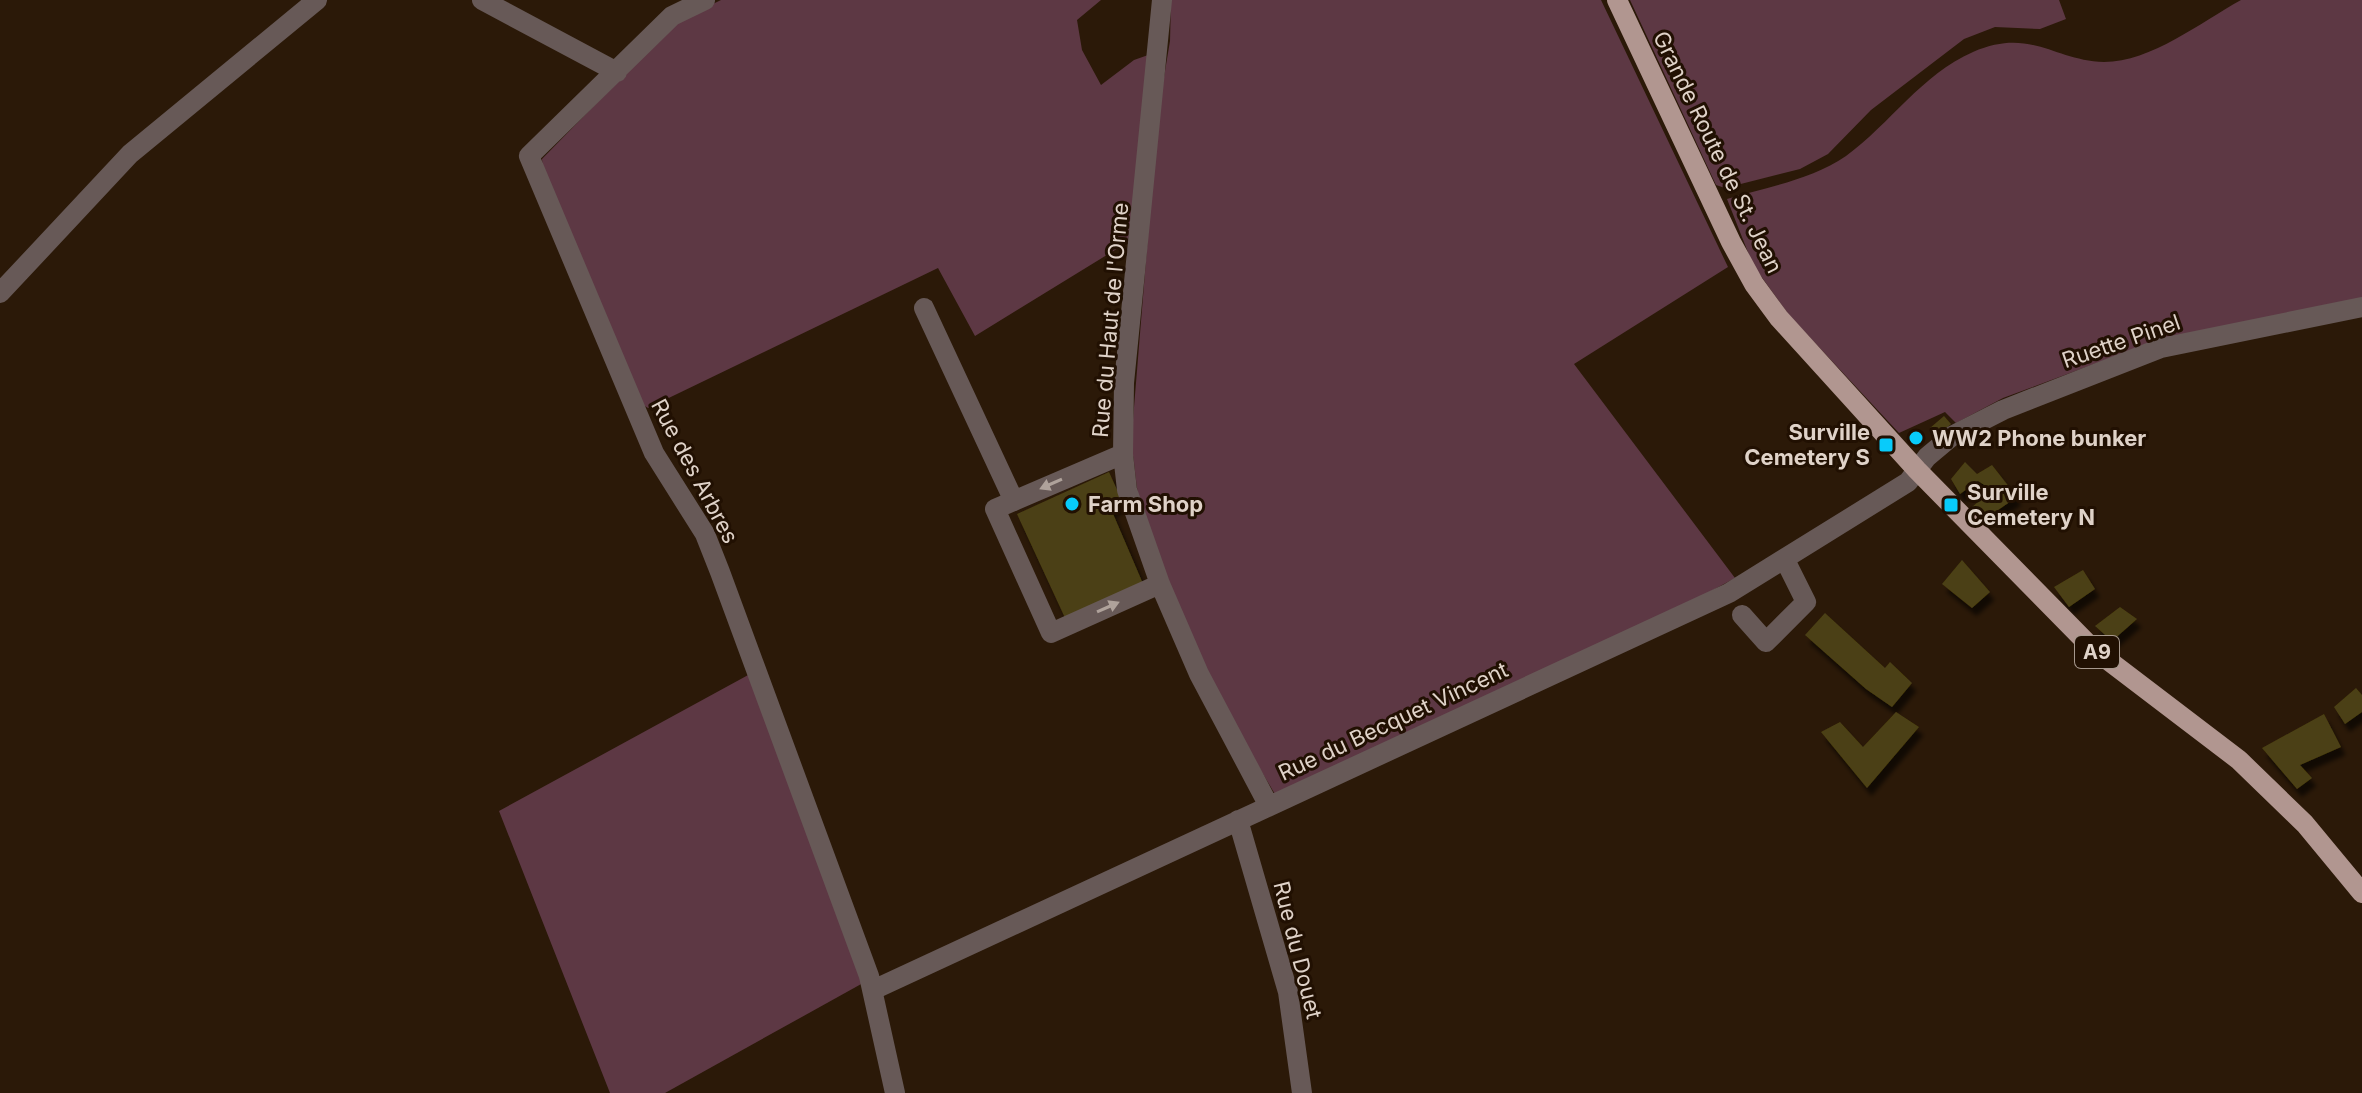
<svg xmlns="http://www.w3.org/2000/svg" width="2362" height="1093" font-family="Inter,sans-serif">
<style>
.green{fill:#5d3844}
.building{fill:#4c4113;filter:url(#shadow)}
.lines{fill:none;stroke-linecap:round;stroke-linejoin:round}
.minor{stroke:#675957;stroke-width:20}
.major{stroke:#b19690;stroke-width:20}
.oneway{fill:#afa29b}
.poi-dot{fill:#08cbfa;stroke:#211002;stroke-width:3}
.labels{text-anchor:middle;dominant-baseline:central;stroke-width:6;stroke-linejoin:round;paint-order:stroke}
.shield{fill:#211002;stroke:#a6988d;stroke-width:2}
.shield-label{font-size:20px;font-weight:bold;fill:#dfd2c8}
.street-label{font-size:22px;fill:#dfd2c8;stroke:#211002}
.poi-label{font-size:22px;font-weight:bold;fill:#dfd2c8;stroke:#211002;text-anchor:start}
</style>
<defs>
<filter id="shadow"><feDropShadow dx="4.5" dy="8" stdDeviation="2" flood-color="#0009"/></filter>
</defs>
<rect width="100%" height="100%" fill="#2b1908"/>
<path class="green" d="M721,0H1101L1077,20L1082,50L1101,85L1134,60L1151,54L1128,242L975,336L938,268L648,408L640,403L543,170L542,159L676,22Z
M1171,0H1601L1728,267L1574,364L1735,578L1671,613L1275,794C1218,700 1167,607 1139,499C1135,481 1135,462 1131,444L1158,113L1170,41Z
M1630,0H2059L2066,19L2040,29L1995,27L1964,39L1871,110L1828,154L1800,169L1725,188L1716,185Z
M2241,0H2362V300L2137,348L2003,398L1956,423L1945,412L1899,433L1789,315L1753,265L1727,199C1767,187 1811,180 1846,156C1890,124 1922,74 1973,52C2031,27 2054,61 2104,62C2151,62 2201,22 2241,0Z
M750,674L863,983L665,1093H610L499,811Z"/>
<path class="building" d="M1944,416L1951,424L1938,436L1930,428Z
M1965,462L1977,474L1992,465L2017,497L1985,519L1972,507L1992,490L1978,481L1960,494L1951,479Z
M1109,472L1123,503L1111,509L1144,586L1066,620L1017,514Z
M1962,560L1990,592L1972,608L1942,584Z
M2083,570L2095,589L2069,607L2054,587Z
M2120,607L2137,619L2112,641L2095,626Z
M1825,613L1885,668L1890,662L1912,683L1892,707L1866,689L1805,635Z
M2356,688L2362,695V712L2345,724L2334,707Z
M1896,712L1919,727L1867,788L1821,732L1840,722L1863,747Z
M2324,714L2341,747L2300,765L2312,778L2297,789L2262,748Z"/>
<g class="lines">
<path class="minor" d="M482,0L617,72
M705,0L672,16L529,156L654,453L705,534L720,572L869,976L895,1093
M1162,0L1124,383L1123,454L1127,490L1160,584L1199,674L1269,806
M0,293L130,154L317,0
M924,308L1014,501
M1123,454L995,509L1051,633L1160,584
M1742,615L1766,642L1806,602L1785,560
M1238,820L1288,992L1302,1093
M873,990L1729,593L1908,482L1927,457L1952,436L2003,410L2161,348L2362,307"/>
<path class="major" d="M1617,0L1731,242L1754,284L1779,318L1917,470L2092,648L2239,760L2305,824L2362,893"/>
</g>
<defs><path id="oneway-solid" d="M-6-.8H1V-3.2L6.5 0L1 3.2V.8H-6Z" transform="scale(2)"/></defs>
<g class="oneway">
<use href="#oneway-solid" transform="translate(1051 484) rotate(156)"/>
<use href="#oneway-solid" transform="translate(1108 607) rotate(-24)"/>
</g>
<g class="poi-dot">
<circle cx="1916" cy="438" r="8"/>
<rect x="1878" y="437" width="16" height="16" rx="4"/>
<circle cx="1072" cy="504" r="8"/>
<rect x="1943" y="497" width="16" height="16" rx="4"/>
</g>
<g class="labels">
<rect class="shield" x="2075" y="636" width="44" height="32" rx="6"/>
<g class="shield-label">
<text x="2097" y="652">A9</text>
</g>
<g class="street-label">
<text transform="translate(1718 152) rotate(64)">Grande Route de St. Jean</text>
<text transform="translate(1110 320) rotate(-85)">Rue du Haut de l'Orme</text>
<text transform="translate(2121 341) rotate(-19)">Ruette Pinel</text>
<text transform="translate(695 471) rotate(62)">Rue des Arbres</text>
<text transform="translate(1393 721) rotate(-25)">Rue du Becquet Vincent</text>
<text transform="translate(1298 950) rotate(76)">Rue du Douet</text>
</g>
<g class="poi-label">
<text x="1870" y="432" text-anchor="end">Surville<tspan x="1870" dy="25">Cemetery S</tspan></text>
<text x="1932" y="438">WW2 Phone bunker</text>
<text x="1967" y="492">Surville<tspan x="1967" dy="25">Cemetery N</tspan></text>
<text x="1088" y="504">Farm Shop</text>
</g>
</g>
</svg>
